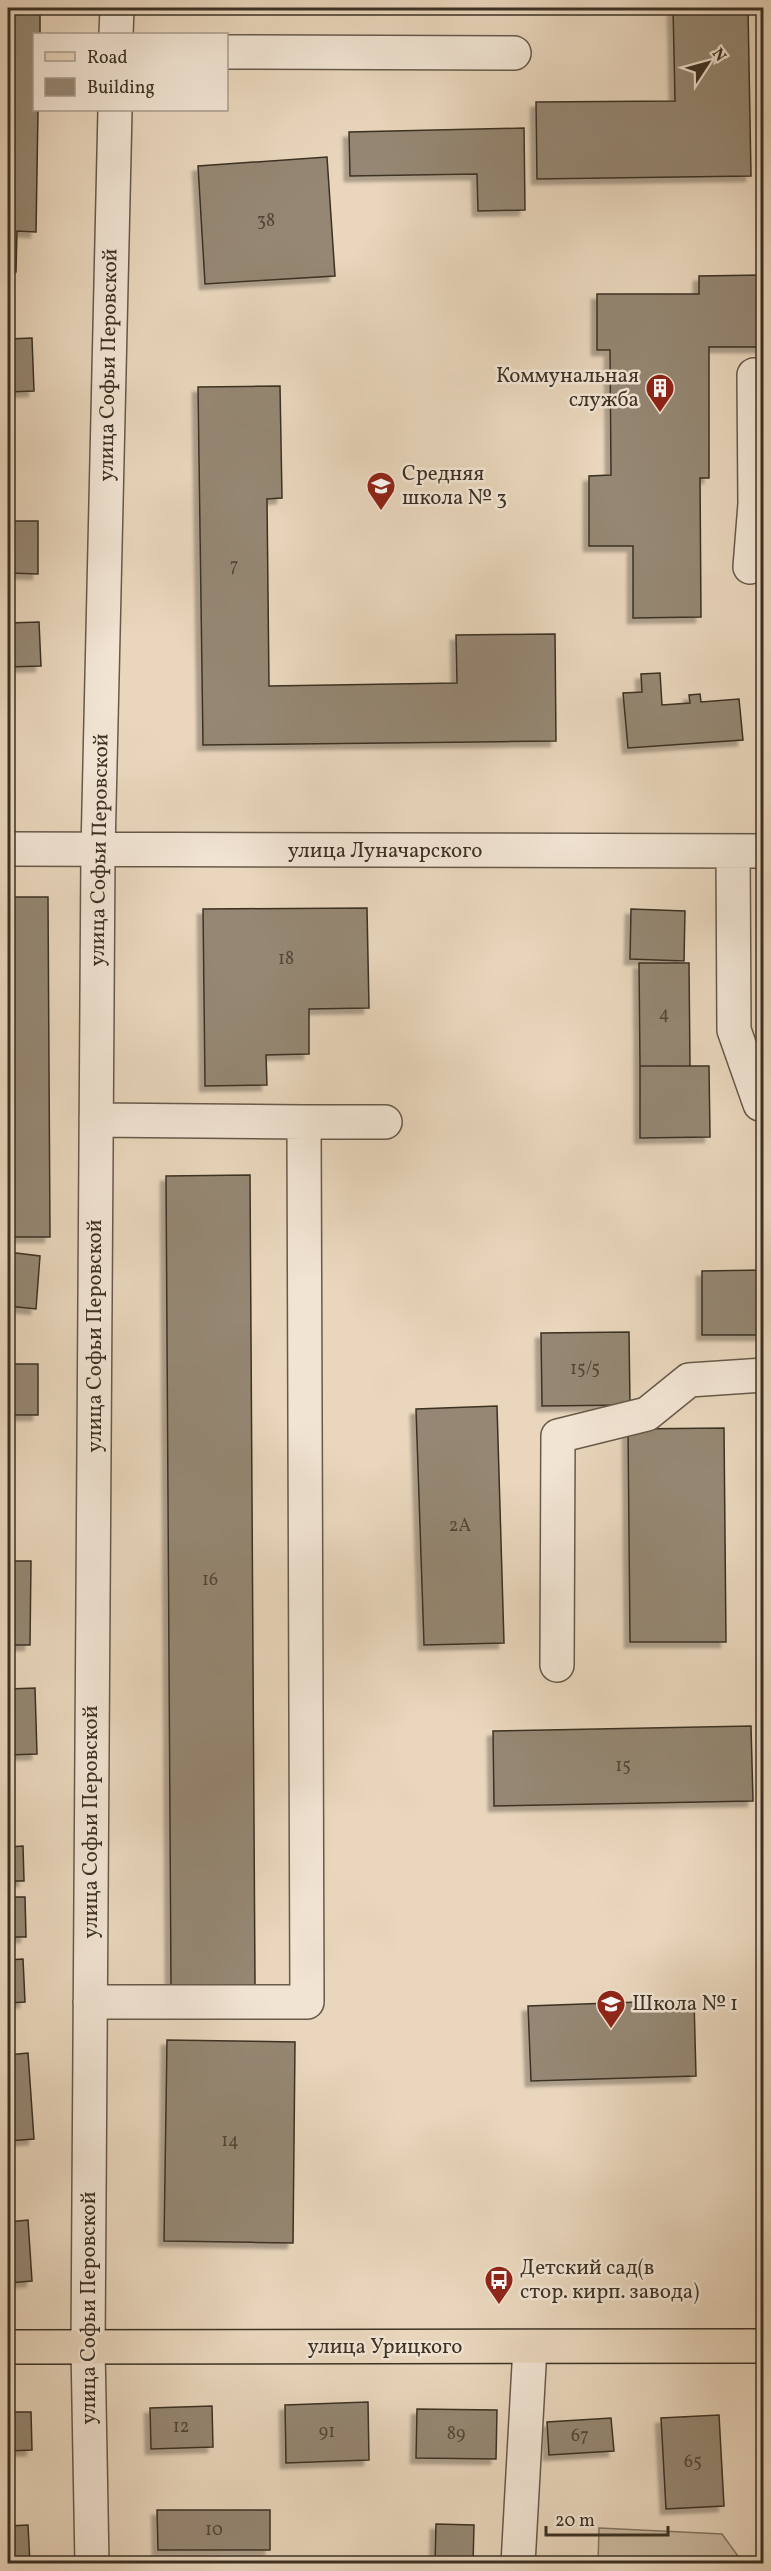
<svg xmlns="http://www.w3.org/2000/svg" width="771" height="2571" font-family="Vollkorn,serif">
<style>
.green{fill:#cbbaa2;stroke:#837663;stroke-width:1.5}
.building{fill:#958773;stroke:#3b3124;stroke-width:1.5;filter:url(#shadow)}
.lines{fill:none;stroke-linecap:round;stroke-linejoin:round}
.minor-casing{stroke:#665a4a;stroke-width:36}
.major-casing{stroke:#3b3124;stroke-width:36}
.minor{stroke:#f1e4d3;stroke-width:33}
.major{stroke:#e9d6bc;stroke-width:33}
.labels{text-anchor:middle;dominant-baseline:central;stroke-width:5;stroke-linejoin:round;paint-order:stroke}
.number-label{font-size:18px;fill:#524638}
.street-label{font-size:21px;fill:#3b3124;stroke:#f1e4d3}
.poi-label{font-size:21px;fill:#3b3124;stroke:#f1e4d3;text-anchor:start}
</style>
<defs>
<filter id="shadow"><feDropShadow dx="-5.5" dy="5.5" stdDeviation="1.5" flood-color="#0004"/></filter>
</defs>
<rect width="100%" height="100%" fill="#e9d6bc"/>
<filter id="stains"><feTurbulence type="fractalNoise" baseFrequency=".00333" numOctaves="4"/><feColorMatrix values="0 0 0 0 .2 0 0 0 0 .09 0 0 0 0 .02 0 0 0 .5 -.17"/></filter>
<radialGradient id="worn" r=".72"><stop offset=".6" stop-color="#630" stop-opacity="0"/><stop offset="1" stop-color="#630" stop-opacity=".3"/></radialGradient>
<path class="green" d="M599,2528L722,2534L743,2563H598Z"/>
<path class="building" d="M8,8H40V34H34V110H38L36,232L17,231L16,272H8Z
M673,8H748L751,176L537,179L536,102L675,101Z
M524,128L525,210L478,211L477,174L350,176L349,132Z
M327,157L335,276L205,284L198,166Z
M763,275L764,347H709V478H700L701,617L633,618V546H589V476L611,475L610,350H597V294H699V276Z
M32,338L34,391L8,392V339Z
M280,386L282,498L267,499L269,686L457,683L456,635L555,634L556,741L203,745L198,387Z
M8,521H38V574L8,573Z
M39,622L41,666L8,667V623Z
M660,673L662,705L690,703L689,695L700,694L701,702L739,699L743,740L628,748L623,693L642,692L641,674Z
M8,897H48L50,1237H8Z
M367,908L369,1008L309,1009V1054L266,1055L267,1085L205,1086L203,909Z
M631,909L685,911L684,961L630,959Z
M639,963H689L690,1066H640Z
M640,1066H709L710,1137L640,1138Z
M250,1175L255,1985L171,1986L166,1176Z
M8,1252L40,1256L36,1309L8,1306Z
M764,1270V1335H702V1271Z
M629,1332L630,1405L542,1406L541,1333Z
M8,1364H38V1415H8Z
M497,1406L504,1643L424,1645L416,1409Z
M724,1428L726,1642H630L628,1429Z
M8,1561H31L30,1645H8Z
M35,1688L37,1754L8,1755V1689Z
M751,1726L753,1801L494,1806L493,1731Z
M23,1846L24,1881H8V1847Z
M8,1897H25L26,1937H8Z
M23,1959L25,2002L8,2003V1960Z
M694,2000L696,2076L531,2081L528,2006Z
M167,2040L295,2042L293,2243L164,2241Z
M28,2053L34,2139L8,2141V2055Z
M28,2220L32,2281L8,2283V2222Z
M368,2402L369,2460L286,2463L285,2405Z
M212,2406L213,2447L151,2449L150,2408Z
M417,2409L497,2410L496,2459L416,2458Z
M8,2412H31L32,2450L8,2451Z
M719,2415L724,2506L666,2509L661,2418Z
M611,2418L614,2451L549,2455L547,2422Z
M157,2510H270V2550H158Z
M436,2524L474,2525L473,2564H435Z
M28,2525L30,2564H8V2526Z"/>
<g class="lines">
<g class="minor-casing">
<path id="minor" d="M116,34L117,8
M226,52L514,53
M750,567L755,504L754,375H764
M8,849L764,851
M733,851L734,1030L760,1104H764
M96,1120L304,1122
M557,1665L558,1436L647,1414L689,1380L764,1375
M90,2002H307L304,1122H385
M92,2564L88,2348L98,851L115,110
M518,2564L530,2347"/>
</g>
<g class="major-casing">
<path id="major" d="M8,2347L764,2346"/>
</g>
<use href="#minor" class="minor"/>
<use href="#major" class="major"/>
</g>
<defs>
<g id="building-pin" transform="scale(1.5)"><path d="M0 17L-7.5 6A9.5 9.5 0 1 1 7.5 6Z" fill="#8f2418" stroke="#f1e4d3"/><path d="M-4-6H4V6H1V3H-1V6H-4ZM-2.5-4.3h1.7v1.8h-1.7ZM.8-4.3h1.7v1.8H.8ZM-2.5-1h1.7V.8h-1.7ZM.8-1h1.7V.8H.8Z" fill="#fff"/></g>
<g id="school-pin" transform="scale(1.5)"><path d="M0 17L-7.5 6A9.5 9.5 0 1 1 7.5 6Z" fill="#8f2418" stroke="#f1e4d3"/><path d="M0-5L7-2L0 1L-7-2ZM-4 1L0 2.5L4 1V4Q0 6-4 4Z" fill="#fff"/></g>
<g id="bus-pin" transform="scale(1.5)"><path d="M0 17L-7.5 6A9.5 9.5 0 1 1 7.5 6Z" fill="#8f2418" stroke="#f1e4d3"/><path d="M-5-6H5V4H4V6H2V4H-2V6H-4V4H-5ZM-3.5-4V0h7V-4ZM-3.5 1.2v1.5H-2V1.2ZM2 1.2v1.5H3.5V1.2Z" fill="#fff"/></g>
</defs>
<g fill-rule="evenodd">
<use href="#building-pin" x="660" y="388"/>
<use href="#school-pin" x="381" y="486"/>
<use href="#school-pin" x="611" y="2004"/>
<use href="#bus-pin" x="499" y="2280"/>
</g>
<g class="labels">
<g class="number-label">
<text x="266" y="221">38</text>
<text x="234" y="566">7</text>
<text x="286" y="959">18</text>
<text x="664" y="1014">4</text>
<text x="585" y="1369">15/5</text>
<text x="460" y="1526">2А</text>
<text x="210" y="1580">16</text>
<text x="623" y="1766">15</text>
<text x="230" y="2141">14</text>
<text x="181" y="2427">12</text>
<text x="327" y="2432">91</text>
<text x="456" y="2434">89</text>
<text x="580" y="2436">67</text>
<text x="693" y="2462">65</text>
<text x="214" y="2530">10</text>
</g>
<g class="street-label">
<text transform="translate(109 365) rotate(-89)">улица Софьи Перовской</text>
<text transform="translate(100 850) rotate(-89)">улица Софьи Перовской</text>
<text x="385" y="851">улица Луначарского</text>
<text transform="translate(95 1336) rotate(-90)">улица Софьи Перовской</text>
<text transform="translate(91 1822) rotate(-90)">улица Софьи Перовской</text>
<text transform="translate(89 2308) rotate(-90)">улица Софьи Перовской</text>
<text x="385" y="2347">улица Урицкого</text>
</g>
<g class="poi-label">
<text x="639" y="376" text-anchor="end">Коммунальная<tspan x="639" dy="24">служба</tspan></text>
<text x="402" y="474">Средняя<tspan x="402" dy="24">школа № 3</tspan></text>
<text x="632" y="2004">Школа № 1</text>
<text x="520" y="2268">Детский сад(в<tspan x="520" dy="24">стор. кирп. завода)</tspan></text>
</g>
</g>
<rect width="771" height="2571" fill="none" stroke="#e9d6bc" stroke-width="30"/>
<rect x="9" y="9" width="753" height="2553" fill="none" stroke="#3b3124" stroke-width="3"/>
<rect x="15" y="15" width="741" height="2541" fill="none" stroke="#3b3124" stroke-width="1.5"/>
<rect x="33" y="33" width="195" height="78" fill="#f1e4d3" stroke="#a89c8d" stroke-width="1.5"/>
<rect x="45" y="52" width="30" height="9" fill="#e9d6bc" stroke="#a89c8d" stroke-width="1.5"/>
<text x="87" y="63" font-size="18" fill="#3b3124">Road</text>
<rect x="45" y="78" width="30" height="18" fill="#958773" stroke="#a89c8d" stroke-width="1.5"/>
<text x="87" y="93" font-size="18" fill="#3b3124">Building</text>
<g transform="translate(708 63) rotate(54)" stroke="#f1e4d3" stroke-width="4.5" paint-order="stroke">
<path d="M0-4.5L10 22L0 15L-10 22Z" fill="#3b3124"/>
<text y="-9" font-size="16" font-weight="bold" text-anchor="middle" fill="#3b3124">N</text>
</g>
<path d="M546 2526v9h122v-9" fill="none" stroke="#3b3124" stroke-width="3"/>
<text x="555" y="2526" font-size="18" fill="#3b3124" stroke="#f1e4d3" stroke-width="4.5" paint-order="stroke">20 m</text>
<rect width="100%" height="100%" filter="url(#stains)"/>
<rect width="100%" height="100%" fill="url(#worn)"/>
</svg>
